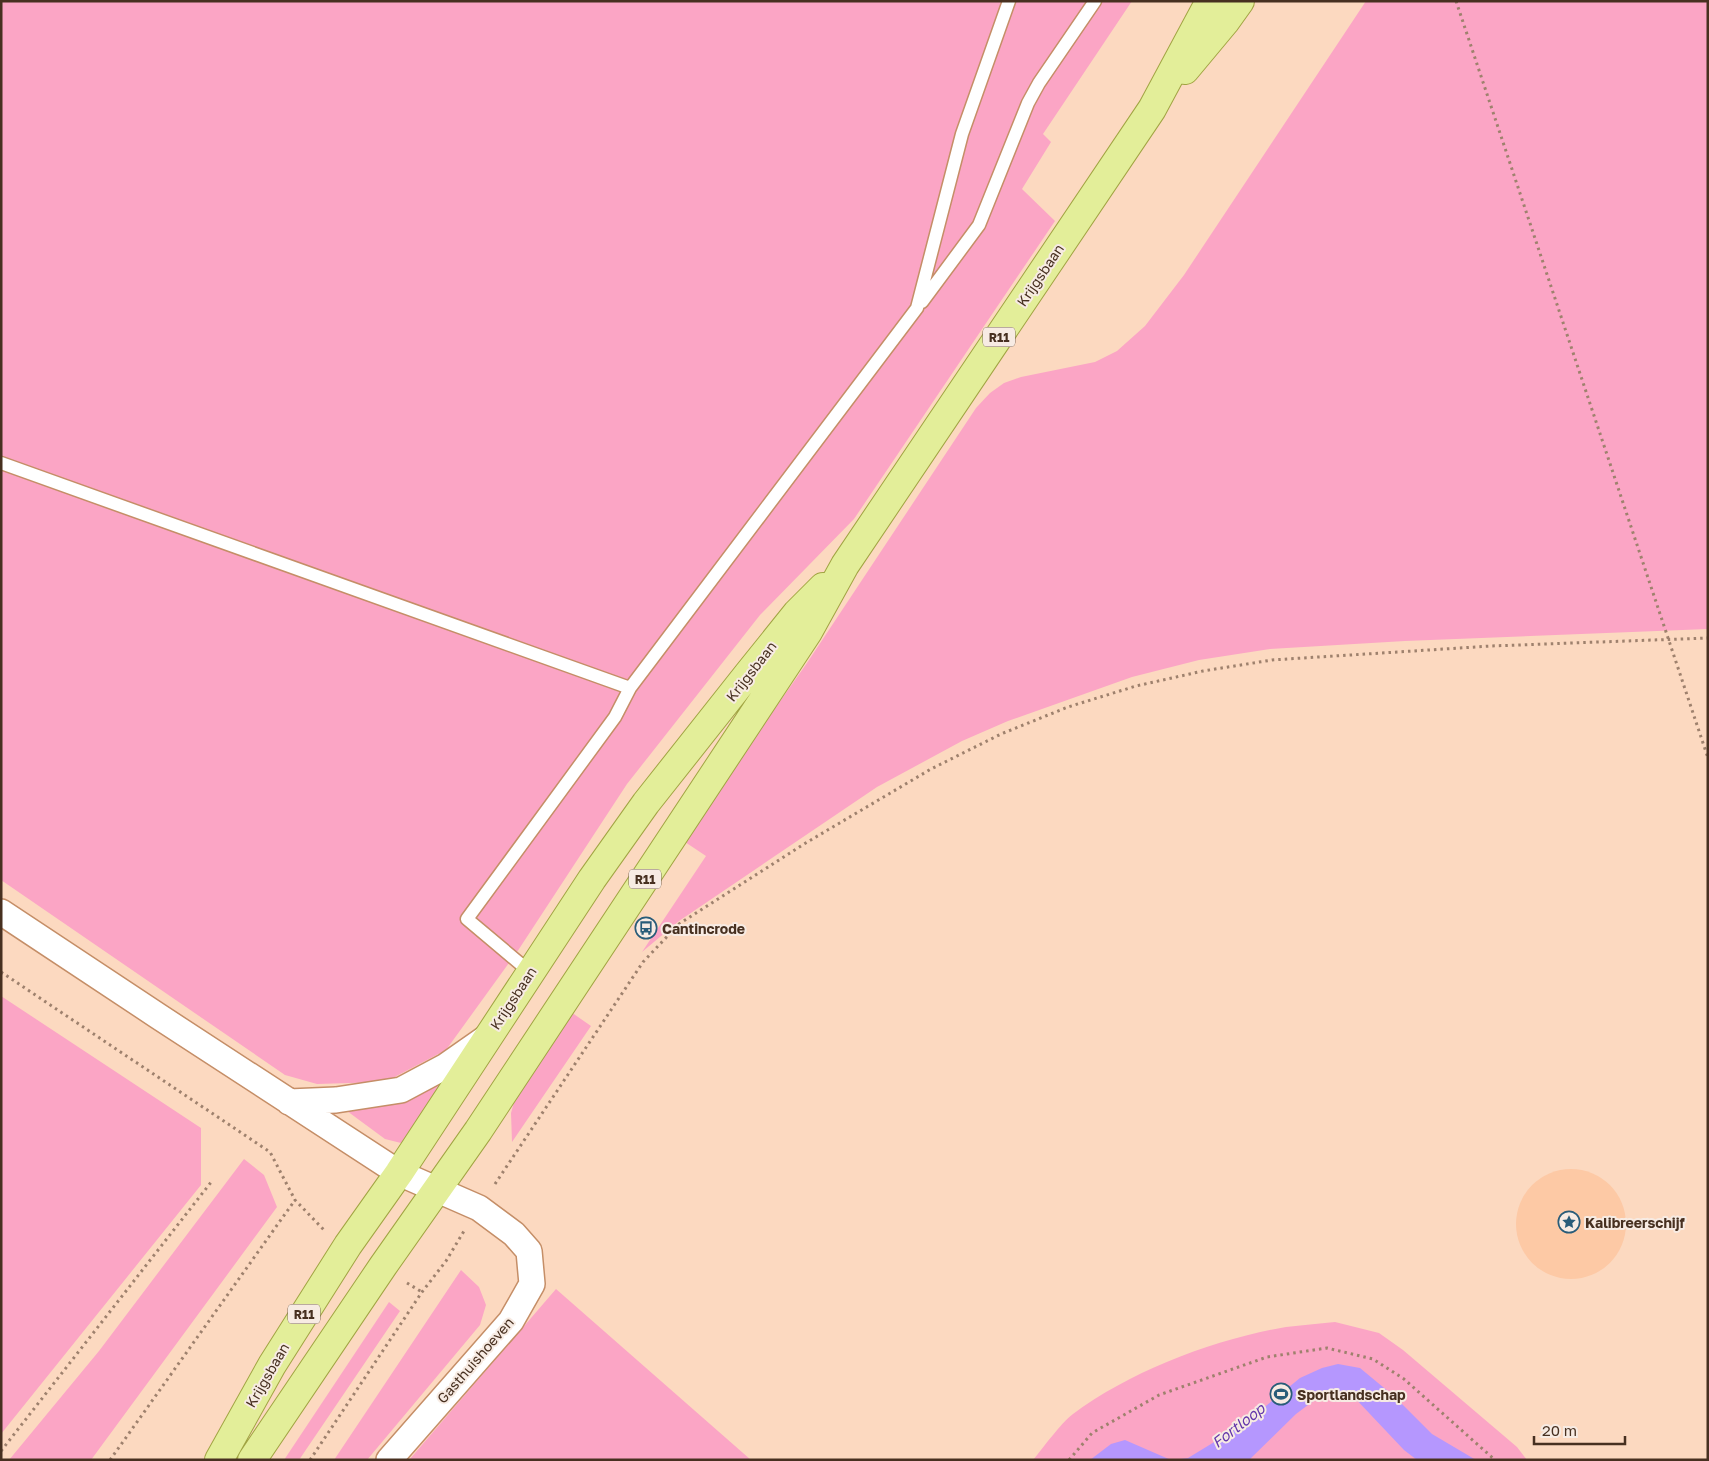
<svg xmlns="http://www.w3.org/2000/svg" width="1709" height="1461" font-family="'Golos Text',sans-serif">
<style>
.built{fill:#fdc9a5}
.green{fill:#fba5c5}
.water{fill:#b597fe}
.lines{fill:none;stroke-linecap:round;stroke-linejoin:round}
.service-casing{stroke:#c58e67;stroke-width:15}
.minor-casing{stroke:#c58e67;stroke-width:28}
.primary-casing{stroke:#a1a442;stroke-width:30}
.path{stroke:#9e816d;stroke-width:3;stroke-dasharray:2.5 4;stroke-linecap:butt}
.service{stroke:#fff;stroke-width:12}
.minor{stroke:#fff;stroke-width:25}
.primary{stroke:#e3ee99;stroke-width:28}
.labels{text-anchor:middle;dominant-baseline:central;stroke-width:4;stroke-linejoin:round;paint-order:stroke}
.shield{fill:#f7ebe3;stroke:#7c685a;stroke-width:1}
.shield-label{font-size:12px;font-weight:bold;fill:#473020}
.street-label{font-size:14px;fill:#473020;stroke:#f7ebe3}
.poi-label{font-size:14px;font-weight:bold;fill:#473020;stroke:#f7ebe3;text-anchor:start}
.water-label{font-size:15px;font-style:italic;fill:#6336ab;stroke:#f7ebe3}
</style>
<rect width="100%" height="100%" fill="#fcd9c0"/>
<path class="built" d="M1516 1224a55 55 0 1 1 110 0a55 55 0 1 1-110 0Z"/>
<path class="green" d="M1,1H1132L1043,134L1051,142L1022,189L1055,221L854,519L760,615L627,784L519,949L446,1050L385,1082L317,1084L285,1075L1,880Z
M1366,1H1708V629L1405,641L1270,649L1199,660L1132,677L1008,721L962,741L877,787L679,921L642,952L706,856L682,840L807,663L976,408L990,393L1004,383L1021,377L1095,362L1117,351L1145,326L1184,275Z
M1,996L201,1128V1185L1,1434Z
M568,1010L591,1026L512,1142L511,1113L520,1081Z
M443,1080L445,1082L410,1135L401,1143L385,1139L347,1111C384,1108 412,1101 443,1080Z
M244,1159L264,1175L277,1207L91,1460H9L99,1351Z
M461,1270L479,1287L486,1305L480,1325L367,1460H334Z
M556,1289L751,1460H409Z
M389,1302L400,1311L299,1460H284Z
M1335,1322L1379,1333L1403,1350L1517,1447L1527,1460H1033C1044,1447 1060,1424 1073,1414C1131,1371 1215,1339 1286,1327C1302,1325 1318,1324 1335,1322Z"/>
<path class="water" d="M1338,1364L1360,1368L1395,1397L1432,1434L1476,1460H1417L1404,1450L1352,1395L1338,1392L1316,1399L1296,1414L1249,1460H1173L1188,1458L1211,1444L1256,1414L1300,1378L1322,1368Z
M1125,1440L1171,1460H1090L1111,1444Z"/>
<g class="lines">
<g class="service-casing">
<path id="service" d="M922,302L979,225L1028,103L1039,83L1095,1
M1,463L630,688
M530,972L467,919L615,717L630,688L917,308L962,134L1009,1"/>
</g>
<g class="minor-casing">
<path id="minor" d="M1,912L158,1016L399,1173L479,1208L514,1234L529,1251L532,1284L511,1321L389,1460
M289,1102L336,1100L401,1090L446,1066L486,1038"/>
</g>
<g class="primary-casing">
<path id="primary" d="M1185,70L1225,22L1240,1
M219,1460L272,1365L348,1245L399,1173L592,879L646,803L748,674L797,613L823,587
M252,1460L383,1266L478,1131L808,632L845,565L1152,109L1210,1"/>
</g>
<path class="path" d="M1456,1L1708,758
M1,972L270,1152L295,1200L324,1230
M495,1184L643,962L679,924L804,844L931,769L1001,734L1068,707L1136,686L1203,671L1272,660L1491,646L1708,638
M407,1283L422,1292
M1,1451L212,1181
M110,1460L295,1200
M310,1460L422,1292L446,1261L464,1231
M1069,1460L1092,1433L1159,1395L1267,1357L1327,1348L1373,1359L1404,1379L1495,1460"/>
<use href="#service" class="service"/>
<use href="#minor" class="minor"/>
<use href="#primary" class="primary"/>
</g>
<defs>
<g id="bus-ring" transform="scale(1.125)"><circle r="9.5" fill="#f7ebe3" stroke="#295c79" stroke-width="1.5"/><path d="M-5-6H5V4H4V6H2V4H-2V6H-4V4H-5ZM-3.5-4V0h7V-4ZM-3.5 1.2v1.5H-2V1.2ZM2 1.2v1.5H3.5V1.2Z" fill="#295c79"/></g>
<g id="sight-ring" transform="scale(1.125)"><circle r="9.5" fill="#f7ebe3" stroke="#295c79" stroke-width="1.5"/><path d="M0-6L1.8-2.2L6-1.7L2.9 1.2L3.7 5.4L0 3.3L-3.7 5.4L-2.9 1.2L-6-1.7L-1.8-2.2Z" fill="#295c79"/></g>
<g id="stadium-ring" transform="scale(1.125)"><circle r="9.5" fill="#f7ebe3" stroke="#295c79" stroke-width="1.5"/><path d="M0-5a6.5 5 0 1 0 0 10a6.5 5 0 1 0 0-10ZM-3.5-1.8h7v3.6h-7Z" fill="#295c79"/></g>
</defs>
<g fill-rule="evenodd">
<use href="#bus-ring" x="646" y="928"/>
<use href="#sight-ring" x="1569" y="1222"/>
<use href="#stadium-ring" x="1281" y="1394"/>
</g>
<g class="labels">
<g class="shield">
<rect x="983" y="327.5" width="32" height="19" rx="4"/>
<rect x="629" y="869.5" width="32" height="19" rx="4"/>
<rect x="288" y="1304.5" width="32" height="19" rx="4"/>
</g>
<g class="shield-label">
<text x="999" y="337">R11</text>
<text x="645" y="879">R11</text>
<text x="304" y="1314">R11</text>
</g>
<g class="street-label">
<text transform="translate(1040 275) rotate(-56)">Krijgsbaan</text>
<text transform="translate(751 671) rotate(-52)">Krijgsbaan</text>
<text transform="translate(513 998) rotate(-57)">Krijgsbaan</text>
<text transform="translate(475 1360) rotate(-49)">Gasthuishoeven</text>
<text transform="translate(267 1375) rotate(-60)">Krijgsbaan</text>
</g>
<g class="poi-label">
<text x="662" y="928">Cantincrode</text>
<text x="1585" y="1222">Kalibreerschijf</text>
<text x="1297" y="1394">Sportlandschap</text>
</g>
<g class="water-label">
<text transform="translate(1238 1425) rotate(-38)">Fortloop</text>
</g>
</g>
<rect width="1709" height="1461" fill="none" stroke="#473020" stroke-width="5"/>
<path d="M1534 1436v8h91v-8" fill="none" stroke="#473020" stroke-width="2.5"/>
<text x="1542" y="1436" font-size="15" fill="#473020" stroke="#f7ebe3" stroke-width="4" paint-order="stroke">20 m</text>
</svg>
